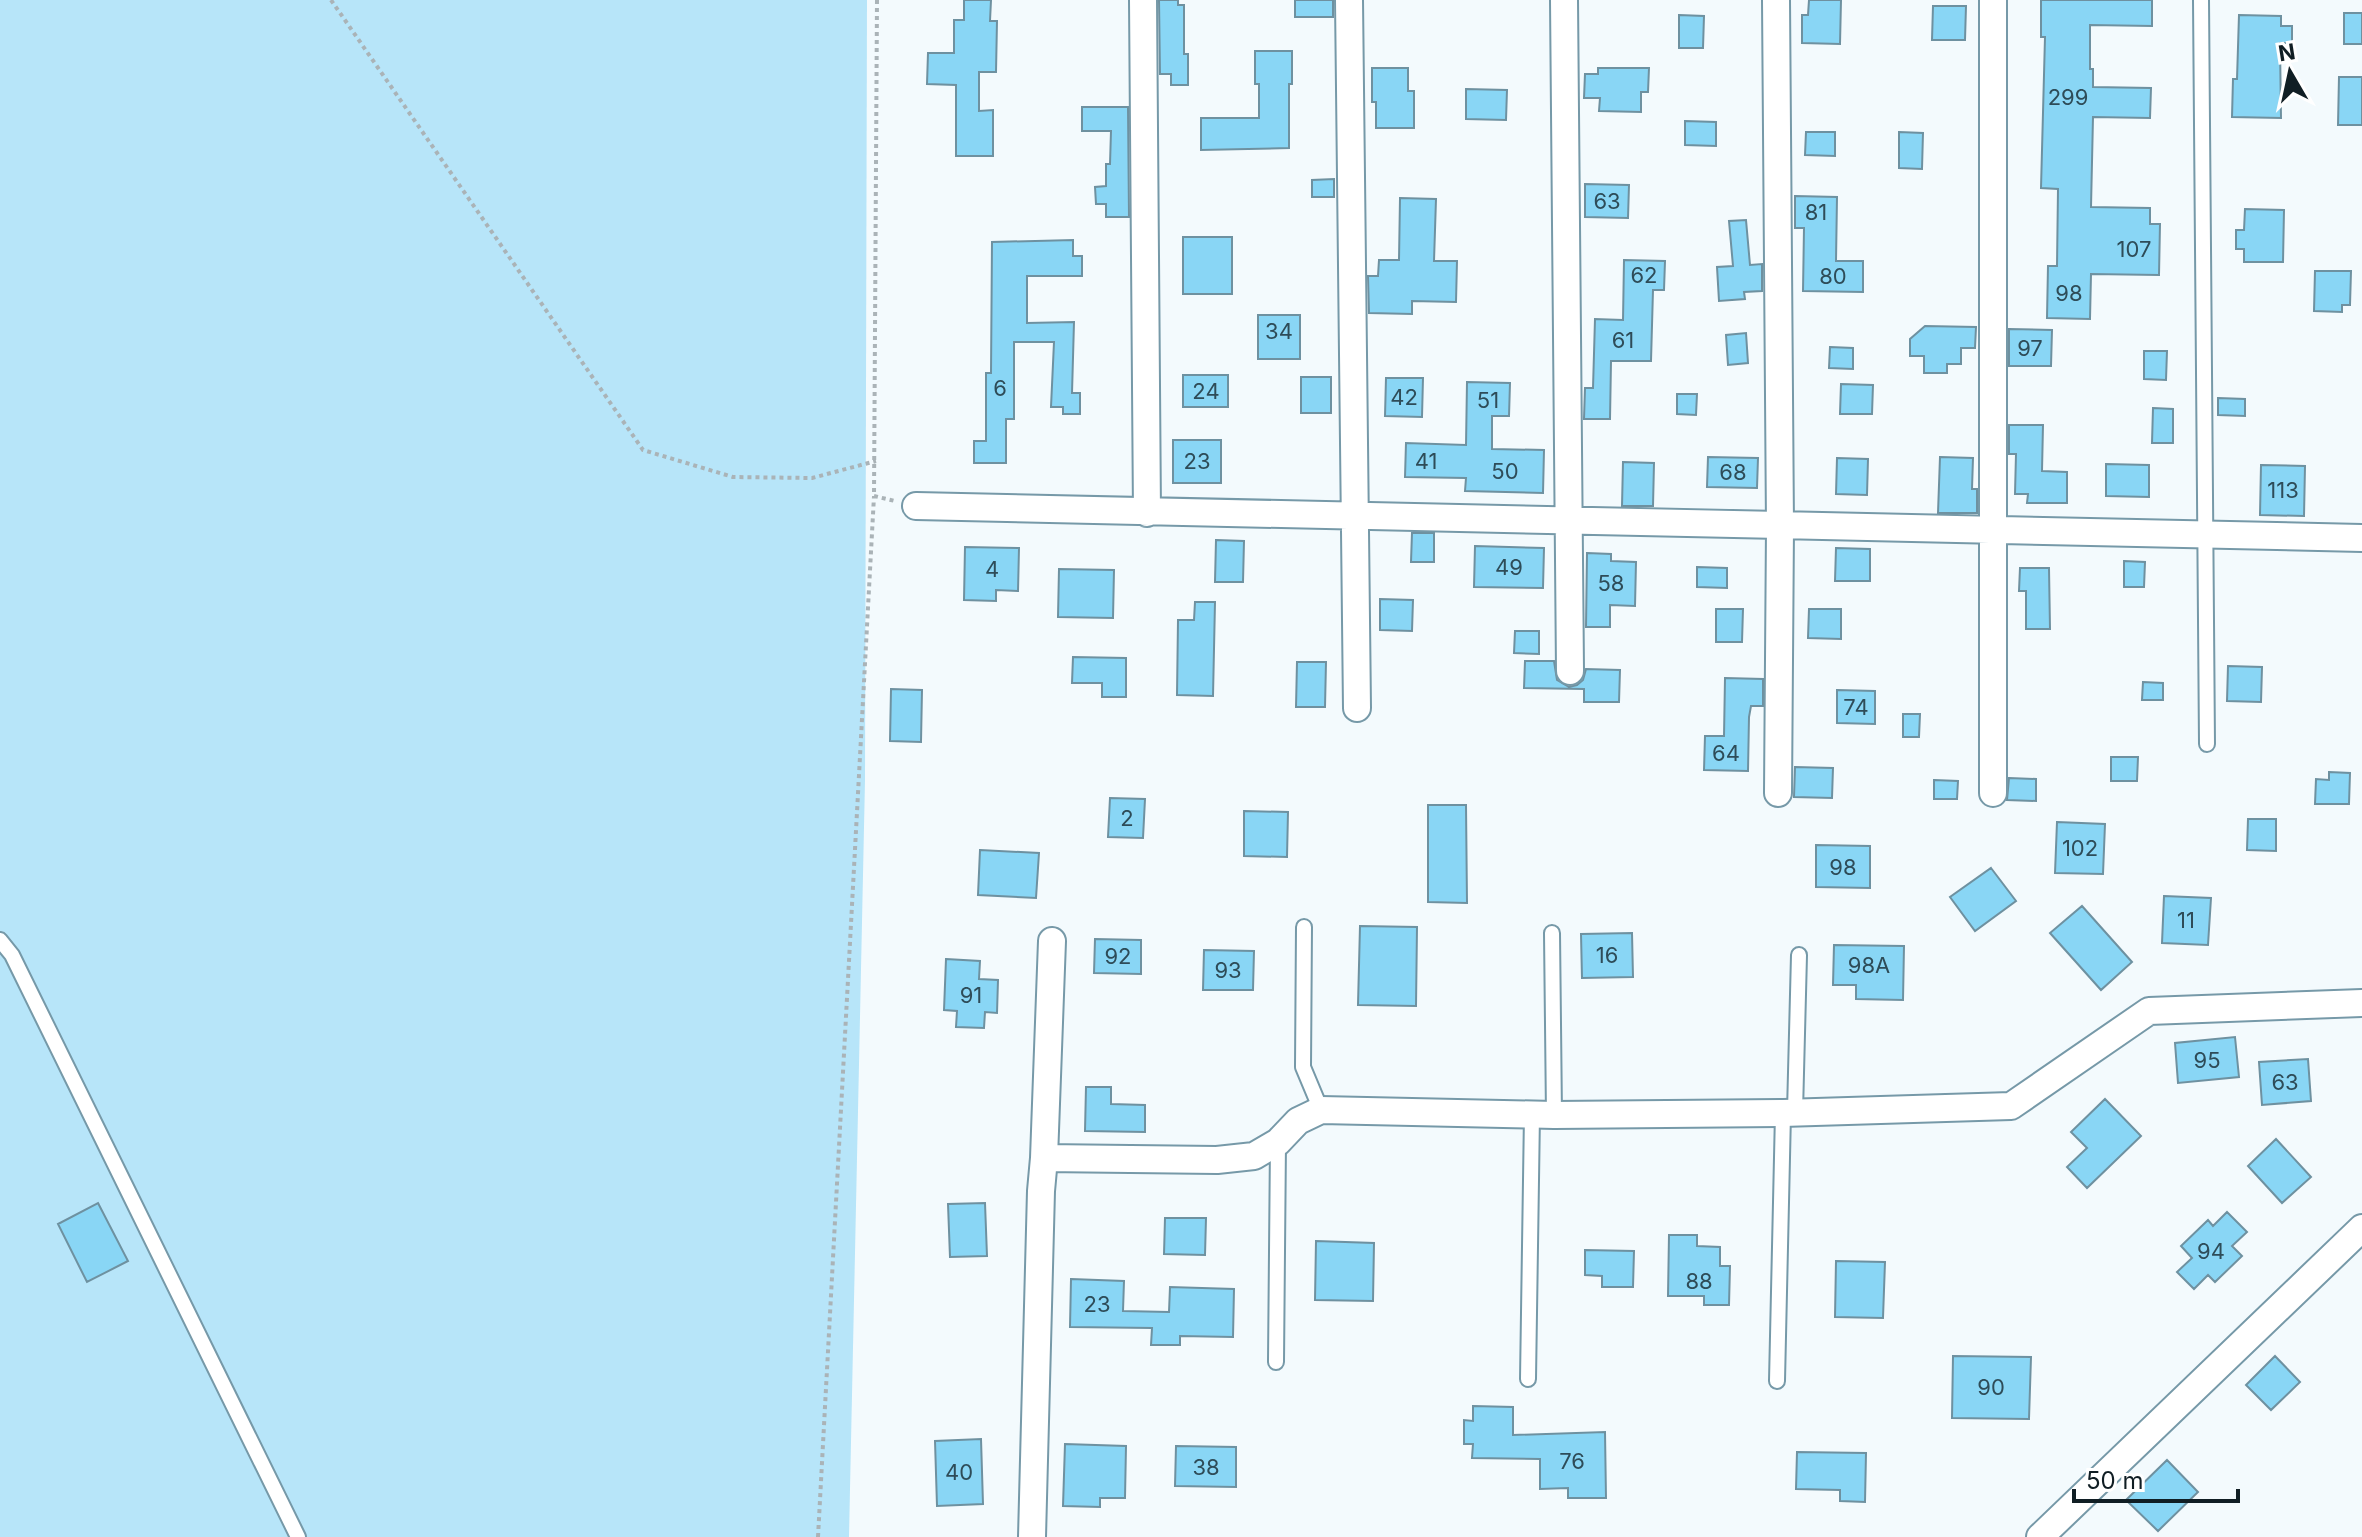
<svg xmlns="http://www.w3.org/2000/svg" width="2362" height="1537" font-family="Inter,sans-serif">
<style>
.green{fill:#b7e5f9}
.building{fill:#89d6f5;stroke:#6e91a0;stroke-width:2}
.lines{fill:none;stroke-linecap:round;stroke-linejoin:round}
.lane-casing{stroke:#7699a8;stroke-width:18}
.street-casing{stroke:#7699a8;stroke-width:30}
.path{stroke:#aab3b7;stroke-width:4;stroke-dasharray:4 4;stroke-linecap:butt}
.lane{stroke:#fff;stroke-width:14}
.street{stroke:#fff;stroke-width:26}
.labels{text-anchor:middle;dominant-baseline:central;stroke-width:8;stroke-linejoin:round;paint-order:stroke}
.number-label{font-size:22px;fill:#2e4c58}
</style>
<rect width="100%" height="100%" fill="#f3fafd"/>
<path class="green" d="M0,0H867L865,780L849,1537H0Z"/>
<path class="building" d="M964,0H991L990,21H997L996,72H979V111L993,110V156H956V85L927,84L928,53H954V20H964Z
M1159,0H1178V5H1184V54H1188V85H1171V74H1160Z
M1295,0H1333V17H1295Z
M1809,0H1841L1840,44L1802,43V15H1808Z
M2041,0H2152V26L2090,25V69H2093V87L2151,88L2150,118L2093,117L2091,207L2150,208V224H2160L2159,275L2091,274L2090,319L2047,318L2048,266H2057L2058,189L2041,188L2045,37H2041Z
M1933,6H1966L1965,40H1932Z
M2344,13H2362V44H2344Z
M1679,15L1704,16L1703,48H1679Z
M2239,15L2281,16V26H2292V43H2280L2281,118L2232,117L2233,79H2237Z
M1255,51H1292V84H1289V148L1201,150V118H1259V84H1255Z
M1372,68H1408V91H1414V128H1376V102H1372Z
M1598,68H1649L1648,92H1641V112L1599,111L1600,98H1584L1585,74H1598Z
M2339,77H2362V125H2338Z
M1466,89L1507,90L1506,120L1466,119Z
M1082,107H1128L1129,217H1106V204H1096L1095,187L1106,186V164H1110L1111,131H1082Z
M1685,121L1716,122V146L1685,145Z
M1806,132H1835V156L1805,155Z
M1899,132L1923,133L1922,169L1899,168Z
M1334,179V197H1312V180Z
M1585,184L1629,185L1628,218L1585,217Z
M1795,196L1837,197L1836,261H1863V292L1803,291L1804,228H1795Z
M1400,198L1436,199L1434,261H1457L1456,302L1412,301V314L1369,313L1368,276H1378L1379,260H1399Z
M2245,209L2284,210L2283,262H2244V249H2236V230H2244Z
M1746,220L1750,265L1762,264V291L1744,292L1745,299L1719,301L1717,267L1733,266L1729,221Z
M1183,237H1232V294H1183Z
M1073,240V256H1082V276H1027V323L1074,322L1072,393H1080V414H1063V407H1051L1054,342H1014V419H1006V463H974V441H986V373H991L992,242Z
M1624,260L1665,261L1664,290H1653L1651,361H1611L1610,419H1584L1585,388H1593L1595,319L1623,320Z
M2315,271H2351L2350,305H2342V312L2314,311Z
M1258,315H1300V359H1258Z
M1925,326L1976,327L1975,348H1961V364H1947V373H1924V356H1910V339Z
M2009,329L2052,330L2051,366H2009Z
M1746,333L1748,363L1728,365L1726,335Z
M1830,347L1853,348V369L1829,368Z
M2144,351H2167L2166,380L2144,379Z
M1183,375H1228V407H1183Z
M1301,377H1331V413H1301Z
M1386,378H1423L1422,417L1385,416Z
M1467,382L1510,383L1509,416H1492V449L1544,450L1543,493L1465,491L1466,478L1405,477L1406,443L1466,445Z
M1841,384L1873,385L1872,414H1840Z
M1677,394H1697L1696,415L1677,414Z
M2218,398L2245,399V416L2218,415Z
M2153,408L2173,409V443H2152Z
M2009,425H2043L2042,471L2067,472V503H2027L2028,494H2015L2016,454H2009Z
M1173,440H1221V483H1173Z
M1708,457L1758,458L1757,488L1707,487Z
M1940,457L1973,458L1972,489H1977V513H1938Z
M1837,458L1868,459L1867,495L1836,494Z
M1623,462L1654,463L1653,506H1622Z
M2106,464L2149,465V497L2106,496Z
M2261,465L2305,466L2304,516L2260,515Z
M1412,533H1434V562H1411Z
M1216,540L1244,541L1243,582H1215Z
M1475,546L1544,548L1543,588L1474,587Z
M965,547L1019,548L1018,591L996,590V601L964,600Z
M1836,548L1870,549V581H1835Z
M1587,553L1611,554V561L1636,562L1635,606L1610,605V627H1586Z
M2124,561L2145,562L2144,587H2124Z
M1697,567L1727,568V588L1697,587Z
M2020,568H2049L2050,629H2026V591H2019Z
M1059,569L1114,570L1113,618L1058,617Z
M1380,599L1413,600L1412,631L1380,630Z
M1195,602H1215L1213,696L1177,695L1178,620H1194Z
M1716,609H1743L1742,642H1716Z
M1809,609H1841V639L1808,638Z
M1515,631H1539V654L1514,653Z
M1073,657L1126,658V697H1102V683H1072Z
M1525,661H1554L1557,680L1569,687L1577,685L1583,680L1586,669L1620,670L1619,702H1584V689L1524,688Z
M1297,662H1326L1325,707H1296Z
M2228,666L2262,667L2261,702L2227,701Z
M1725,678L1763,679V706H1751L1749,717L1748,771L1704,770L1705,736H1724Z
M2143,682L2163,683V700H2142Z
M891,689L922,690L921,742L890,741Z
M1837,690L1875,691V724L1837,723Z
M1903,714H1920L1919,737H1903Z
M2111,757H2138L2137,781H2111Z
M1795,767L1833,768L1832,798L1794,797Z
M2329,772L2350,773L2349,804H2315L2316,779L2329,780Z
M2009,778L2036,779V801L2007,800Z
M1934,780L1958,781L1957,799H1934Z
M1110,798L1145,799L1143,838L1108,837Z
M1428,805H1466L1467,903L1428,902Z
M1244,811L1288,812L1287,857L1244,856Z
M2248,819H2276V851L2247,850Z
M2057,822L2105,824L2103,874L2055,873Z
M1816,845L1870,846V888L1816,887Z
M980,850L1039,853L1036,898L978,895Z
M1991,868L2016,901L1975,931L1950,897Z
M2164,896L2211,898L2208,945L2162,943Z
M2082,906L2132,962L2101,990L2050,933Z
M1360,926L1417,927L1416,1006L1358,1005Z
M1632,933L1633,977L1582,978L1581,934Z
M1095,939L1141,940V974L1094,973Z
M1834,945L1904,946L1903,1000L1856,999V985H1833Z
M1204,950L1254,951L1253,990H1203Z
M946,959L980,961L979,979L998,980L997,1013L985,1012L984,1028L956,1027L957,1011L944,1010Z
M2235,1037L2239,1077L2178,1083L2175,1043Z
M2308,1059L2311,1101L2262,1105L2259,1062Z
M1086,1087H1111V1104L1145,1105V1132L1085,1131Z
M2105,1099L2141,1136L2087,1188L2067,1167L2087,1148L2071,1132Z
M2276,1139L2311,1177L2282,1203L2248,1166Z
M98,1203L128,1261L87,1282L58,1224Z
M985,1203L987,1256L950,1257L948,1204Z
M2227,1212L2247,1232L2232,1246L2242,1256L2215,1282L2208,1275L2194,1289L2177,1272L2192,1258L2181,1246L2208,1220L2213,1226Z
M1165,1218H1206L1205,1255L1164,1254Z
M1669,1235H1697V1246L1720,1247V1266H1730L1729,1305H1704V1296H1668Z
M1316,1241L1374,1243L1373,1301L1315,1300Z
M1585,1250L1634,1251L1633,1287H1602V1276L1585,1275Z
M1836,1261L1885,1262L1883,1318L1835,1317Z
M1071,1279L1124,1281L1123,1311L1169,1312L1170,1287L1234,1289L1233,1337L1180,1336V1345H1151L1152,1328L1070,1327Z
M1953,1356L2031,1357L2029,1419L1952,1418Z
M2275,1356L2300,1382L2271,1410L2246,1385Z
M1473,1406L1513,1407V1435L1605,1432L1606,1498H1568V1488L1540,1489V1459L1472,1458L1473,1444H1464V1420L1473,1421Z
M981,1439L983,1504L937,1506L935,1441Z
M1065,1444L1126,1446L1125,1498H1100V1507L1063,1506Z
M1176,1446L1236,1447V1487L1175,1486Z
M1797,1452L1866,1453L1865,1502L1840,1501V1490L1796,1489Z
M2167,1460L2198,1492L2158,1531L2126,1500Z"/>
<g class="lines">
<g class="lane-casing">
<path id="lane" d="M2201,0L2207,744
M1304,927L1303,1067L1321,1110
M1552,933L1554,1115
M0,940L12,955L298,1537
M1795,1112L1799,955
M1276,1362L1278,1142
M1528,1379L1532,1114
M1777,1381L1783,1113"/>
</g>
<g class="street-casing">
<path id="street" d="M1143,0L1147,513
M1349,0L1357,708
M1564,0L1570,671
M1776,0L1780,527L1778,793
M916,506L2362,538
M1993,793V0
M1044,1158L1052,941
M1032,1537L1041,1191L1044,1158L1217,1160L1254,1156L1278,1142L1298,1121L1321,1110L1554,1115L1783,1113L2011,1106L2149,1011L2362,1003
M2040,1537L2362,1228"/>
</g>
<path class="path" d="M331,0L643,450L733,477L812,478L876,461
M877,0L874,496L895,501
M818,1537L874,496"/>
<use href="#lane" class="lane"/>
<use href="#street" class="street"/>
</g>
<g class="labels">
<g class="number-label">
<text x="2068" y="97">299</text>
<text x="1607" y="201">63</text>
<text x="1816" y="212">81</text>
<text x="2134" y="249">107</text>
<text x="1644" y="275">62</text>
<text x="1833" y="276">80</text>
<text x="2069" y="293">98</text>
<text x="1279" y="331">34</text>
<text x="1623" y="340">61</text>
<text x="2030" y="348">97</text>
<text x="1000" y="388">6</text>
<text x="1206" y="391">24</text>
<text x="1404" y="397">42</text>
<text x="1488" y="400">51</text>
<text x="1197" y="461">23</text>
<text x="1426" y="461">41</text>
<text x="1505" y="471">50</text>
<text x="1733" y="472">68</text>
<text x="2283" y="490">113</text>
<text x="1509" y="567">49</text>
<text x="992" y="569">4</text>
<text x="1611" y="583">58</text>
<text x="1856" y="707">74</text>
<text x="1726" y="753">64</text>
<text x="1127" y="818">2</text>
<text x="2080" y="848">102</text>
<text x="1843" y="867">98</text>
<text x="2186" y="920">11</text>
<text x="1607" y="955">16</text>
<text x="1118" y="956">92</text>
<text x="1869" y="965">98А</text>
<text x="1228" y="970">93</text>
<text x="971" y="995">91</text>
<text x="2207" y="1060">95</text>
<text x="2285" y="1082">63</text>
<text x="2211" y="1251">94</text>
<text x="1699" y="1281">88</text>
<text x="1097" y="1304">23</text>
<text x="1991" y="1387">90</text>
<text x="1572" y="1461">76</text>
<text x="1206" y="1467">38</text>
<text x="959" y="1472">40</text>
</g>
</g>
<g transform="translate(2290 72) rotate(351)" stroke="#ffffff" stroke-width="6" paint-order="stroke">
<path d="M0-6L14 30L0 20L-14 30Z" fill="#101e24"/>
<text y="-12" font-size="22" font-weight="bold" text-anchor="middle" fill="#101e24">N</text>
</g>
<path d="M2074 1489v12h164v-12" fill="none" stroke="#101e24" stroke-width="4"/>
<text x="2086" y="1489" font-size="24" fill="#101e24" stroke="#ffffff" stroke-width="6" paint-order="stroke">50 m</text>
</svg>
